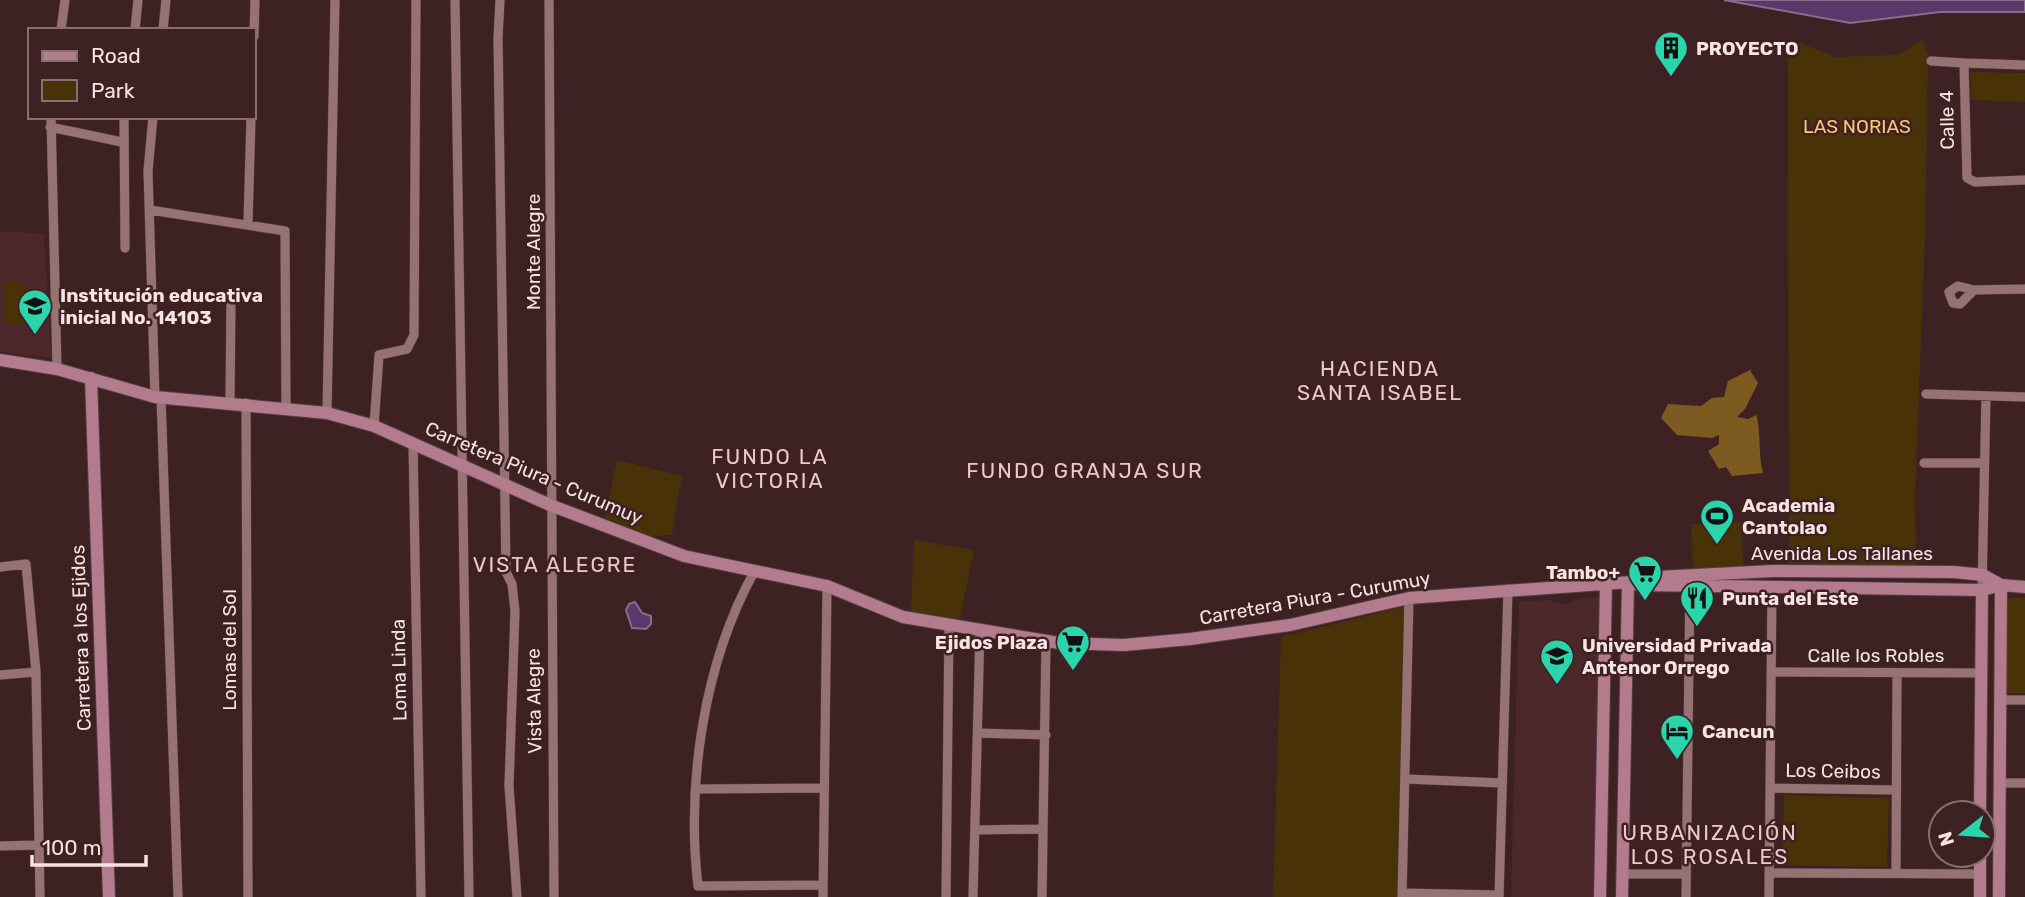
<svg xmlns="http://www.w3.org/2000/svg" width="2025" height="897" font-family="Rubik,sans-serif">
<style>
.built{fill:#4c282a}
.green{fill:#493208}
.forest{fill:#7d5b20}
.water{fill:#593969;stroke:#896c8e;stroke-width:2}
.lines{fill:none;stroke-linecap:round;stroke-linejoin:round}
.street-casing{stroke:#573d40;stroke-width:10}
.secondary-casing{stroke:#573d40;stroke-width:14}
.street{stroke:#967273;stroke-width:9}
.secondary{stroke:#b37b8e;stroke-width:12}
.labels{text-anchor:middle;dominant-baseline:central;stroke-width:5;stroke-linejoin:round;paint-order:stroke}
.poi-label{font-size:19px;font-weight:bold;fill:#f8e3e4;stroke:#3e2123;text-anchor:start}
.street-label{font-size:19px;fill:#f8e3e4;stroke:#3e2123}
.park-label{font-size:19px;fill:#fdc976;stroke:#3e2123}
.neighbourhood-label{font-size:21px;letter-spacing:2px;fill:#efc7c9;stroke:#3e2123}
</style>
<rect width="100%" height="100%" fill="#3e2123"/>
<path class="built" d="M0,231L44,234L51,358L0,352Z
M1600,597L1593,897H1511L1519,602L1548,600L1565,605L1579,598Z"/>
<path class="green" d="M1788,38L1836,57L1898,55L1923,39L1928,55L1925,236L1915,495L1916,565L1789,567Z
M1970,72L2025,73V102L1971,100Z
M4,282L26,283V323H3Z
M617,460L682,476L672,535L651,536L605,518Z
M1741,522L1743,568L1693,570L1691,524Z
M914,540L974,550L960,619L911,611Z
M2006,598H2025V693H2004Z
M1406,606L1399,897H1273L1281,637Z
M1784,795L1889,798L1887,867L1782,865Z"/>
<path class="forest" d="M1750,370L1758,383L1745,409L1737,417L1748,419L1756,415C1761,426 1758,455 1763,473L1732,476L1726,467L1719,469L1708,451L1719,444V435L1712,438L1677,435L1661,418L1668,404L1701,406L1712,398L1724,397L1728,381Z"/>
<path class="water" d="M1724,0H2025V12H1940L1850,23Z
M635,602L642,613L651,616V624L646,629L632,628L626,610L629,604Z"/>
<g class="lines">
<g class="street-casing">
<path id="street" d="M455,0L469,897
M500,0L498,38L506,572L512,584L515,611L509,786L517,897
M549,0L554,897
M61,30L65,0
M135,30L138,0
M163,30L166,0
M254,36L255,0
M1931,61L1964,63
M2025,65L1964,63L1967,178L1975,182L2025,180
M51,117L57,369
M124,117L125,248
M153,117L148,171L155,397
M50,127L122,142
M150,210L285,231L286,408
M248,223L251,117
M1974,290L1960,304L1953,303L1949,292L1958,286L1974,290L2025,289
M1926,394L2025,397
M161,397L178,897
M230,402L231,298
M246,403L248,897
M327,413L335,0
M374,426L379,355L407,349L414,335L416,0
M413,442L421,897
M1924,463H1985
M0,567L26,564L36,672L40,897
M754,572C704,663 686,783 698,886L823,885
M1982,590L1986,396
M1772,672L1980,673
M0,675L36,672
M2000,700H2025
M978,733L1046,735
M1406,779L1502,783
M2000,783H2025
M1770,788L1895,790
M696,789L824,788
M975,830L1043,829
M0,846L38,845
M1769,873L1980,874
M1896,873L1897,673
M1623,874H1686
M1402,893L1499,895
M823,897L827,586
M946,897L949,625
M973,897L980,630
M1042,897L1046,641
M1402,897L1409,598
M1499,897L1508,589
M1686,897L1690,580
M1769,897L1772,586"/>
</g>
<g class="secondary-casing">
<path id="secondary" d="M0,360L57,369L155,397L327,413L374,426L550,505L684,556L827,586L903,617L1059,643L1124,645L1190,639L1290,625L1409,598L1631,582L1639,578L1772,571L1954,572L1983,575L2001,585
M91,378L109,897
M1638,585L1982,590L2001,585L2025,587
M1980,813L1982,590
M1600,897L1606,583
M1622,897L1628,582
M1980,897V855
M1999,897L2001,585"/>
</g>
<use href="#street" class="street"/>
<use href="#secondary" class="secondary"/>
</g>
<defs>
<g id="building-pin" transform="scale(1.75)"><path d="M0 17L-7.5 6A9.5 9.5 0 1 1 7.5 6Z" fill="#2bd5ac" stroke="#3e2123"/><path d="M-4-6H4V6H1V3H-1V6H-4ZM-2.5-4.3h1.7v1.8h-1.7ZM.8-4.3h1.7v1.8H.8ZM-2.5-1h1.7V.8h-1.7ZM.8-1h1.7V.8H.8Z" fill="#111"/></g>
<g id="school-pin" transform="scale(1.75)"><path d="M0 17L-7.5 6A9.5 9.5 0 1 1 7.5 6Z" fill="#2bd5ac" stroke="#3e2123"/><path d="M0-5L7-2L0 1L-7-2ZM-4 1L0 2.5L4 1V4Q0 6-4 4Z" fill="#111"/></g>
<g id="stadium-pin" transform="scale(1.75)"><path d="M0 17L-7.5 6A9.5 9.5 0 1 1 7.5 6Z" fill="#2bd5ac" stroke="#3e2123"/><path d="M0-5a6.5 5 0 1 0 0 10a6.5 5 0 1 0 0-10ZM-3.5-1.8h7v3.6h-7Z" fill="#111"/></g>
<g id="supermarket-pin" transform="scale(1.75)"><path d="M0 17L-7.5 6A9.5 9.5 0 1 1 7.5 6Z" fill="#2bd5ac" stroke="#3e2123"/><path d="M-6-5.5h2.5l.6 2H6L4.5 2H-2.5L-4.4-4H-6ZM-1.5 3.2a1.3 1.3 0 1 0 .1 0ZM3 3.2a1.3 1.3 0 1 0 .1 0Z" fill="#111"/></g>
<g id="restaurant-pin" transform="scale(1.75)"><path d="M0 17L-7.5 6A9.5 9.5 0 1 1 7.5 6Z" fill="#2bd5ac" stroke="#3e2123"/><path d="M-5-6h1v4h1v-4h1v4h1v-4h1v5L-1.5 .5V6h-2V.5L-5-1ZM5-6V6H3V1.5H1.5Q1.5-4 5-6Z" fill="#111"/></g>
<g id="university-pin" transform="scale(1.75)"><path d="M0 17L-7.5 6A9.5 9.5 0 1 1 7.5 6Z" fill="#2bd5ac" stroke="#3e2123"/><path d="M0-5L7-2L0 1L-7-2ZM-4 1L0 2.5L4 1V4Q0 6-4 4Z" fill="#111"/></g>
<g id="hotel-pin" transform="scale(1.75)"><path d="M0 17L-7.5 6A9.5 9.5 0 1 1 7.5 6Z" fill="#2bd5ac" stroke="#3e2123"/><path d="M-6-4.5h1.5V1H6V5H4.5V3h-9V5H-6ZM-4 0a1.8 1.8 0 1 1 3.6 0ZM.5 0V-2.5h3Q6-2.5 6 0Z" fill="#111"/></g>
</defs>
<g fill-rule="evenodd">
<use href="#building-pin" x="1671" y="48"/>
<use href="#school-pin" x="35" y="306"/>
<use href="#stadium-pin" x="1717" y="516"/>
<use href="#supermarket-pin" x="1645" y="572"/>
<use href="#restaurant-pin" x="1697" y="598"/>
<use href="#supermarket-pin" x="1073" y="642"/>
<use href="#university-pin" x="1557" y="656"/>
<use href="#hotel-pin" x="1677" y="731"/>
</g>
<g class="labels">
<g class="poi-label">
<text x="1696" y="48">PROYECTO</text>
<text x="60" y="295">Institución educativa<tspan x="60" dy="22">inicial No. 14103</tspan></text>
<text x="1742" y="505">Academia<tspan x="1742" dy="22">Cantolao</tspan></text>
<text x="1620" y="572" text-anchor="end">Tambo+</text>
<text x="1722" y="598">Punta del Este</text>
<text x="1048" y="642" text-anchor="end">Ejidos Plaza</text>
<text x="1582" y="645">Universidad Privada<tspan x="1582" dy="22">Antenor Orrego</tspan></text>
<text x="1702" y="731">Cancun</text>
</g>
<g class="street-label">
<text transform="translate(1947 120) rotate(-91)">Calle 4</text>
<text transform="translate(533 252) rotate(-90)">Monte Alegre</text>
<text transform="translate(534 473) rotate(23)">Carretera Piura - Curumuy</text>
<text x="1842" y="553">Avenida Los Tallanes</text>
<text transform="translate(1315 598) rotate(-10)">Carretera Piura - Curumuy</text>
<text transform="translate(81 638) rotate(-92)">Carretera a los Ejidos</text>
<text transform="translate(229 650) rotate(-90)">Lomas del Sol</text>
<text x="1876" y="655">Calle los Robles</text>
<text transform="translate(399 670) rotate(-91)">Loma Linda</text>
<text transform="translate(534 701) rotate(-91)">Vista Alegre</text>
<text transform="translate(1833 771) rotate(1)">Los Ceibos</text>
</g>
<g class="park-label">
<text x="1857" y="126">LAS NORIAS</text>
</g>
<g class="neighbourhood-label">
<text x="1380" y="368">HACIENDA<tspan x="1380" dy="24">SANTA ISABEL</tspan></text>
<text x="770" y="456">FUNDO LA<tspan x="770" dy="24">VICTORIA</tspan></text>
<text x="1085" y="470">FUNDO GRANJA SUR</text>
<text x="555" y="564">VISTA ALEGRE</text>
<text x="1710" y="832">URBANIZACIÓN<tspan x="1710" dy="24">LOS ROSALES</tspan></text>
</g>
</g>
<rect x="28" y="28" width="228" height="91" fill="#3e2123" stroke="#886f70" stroke-width="2"/>
<rect x="42" y="51" width="35" height="10" fill="#b37b8e" stroke="#886f70" stroke-width="2"/>
<text x="91" y="63" font-size="21" fill="#f8e3e4">Road</text>
<rect x="42" y="80" width="35" height="21" fill="#493208" stroke="#886f70" stroke-width="2"/>
<text x="91" y="98" font-size="21" fill="#f8e3e4">Park</text>
<g transform="translate(1962 834) rotate(253)"><circle r="33" fill="#3e2123" stroke="#886f70" stroke-width="2"/>
<path d="M0-5L12 26L0 18L-12 26Z" fill="#2bd5ac"/>
<text y="-10" font-size="19" font-weight="bold" text-anchor="middle" fill="#f8e3e4">N</text>
</g>
<path d="M32 855v10h114v-10" fill="none" stroke="#f8e3e4" stroke-width="3.5"/>
<text x="42" y="855" font-size="21" fill="#f8e3e4" stroke="#3e2123" stroke-width="5" paint-order="stroke">100 m</text>
</svg>
